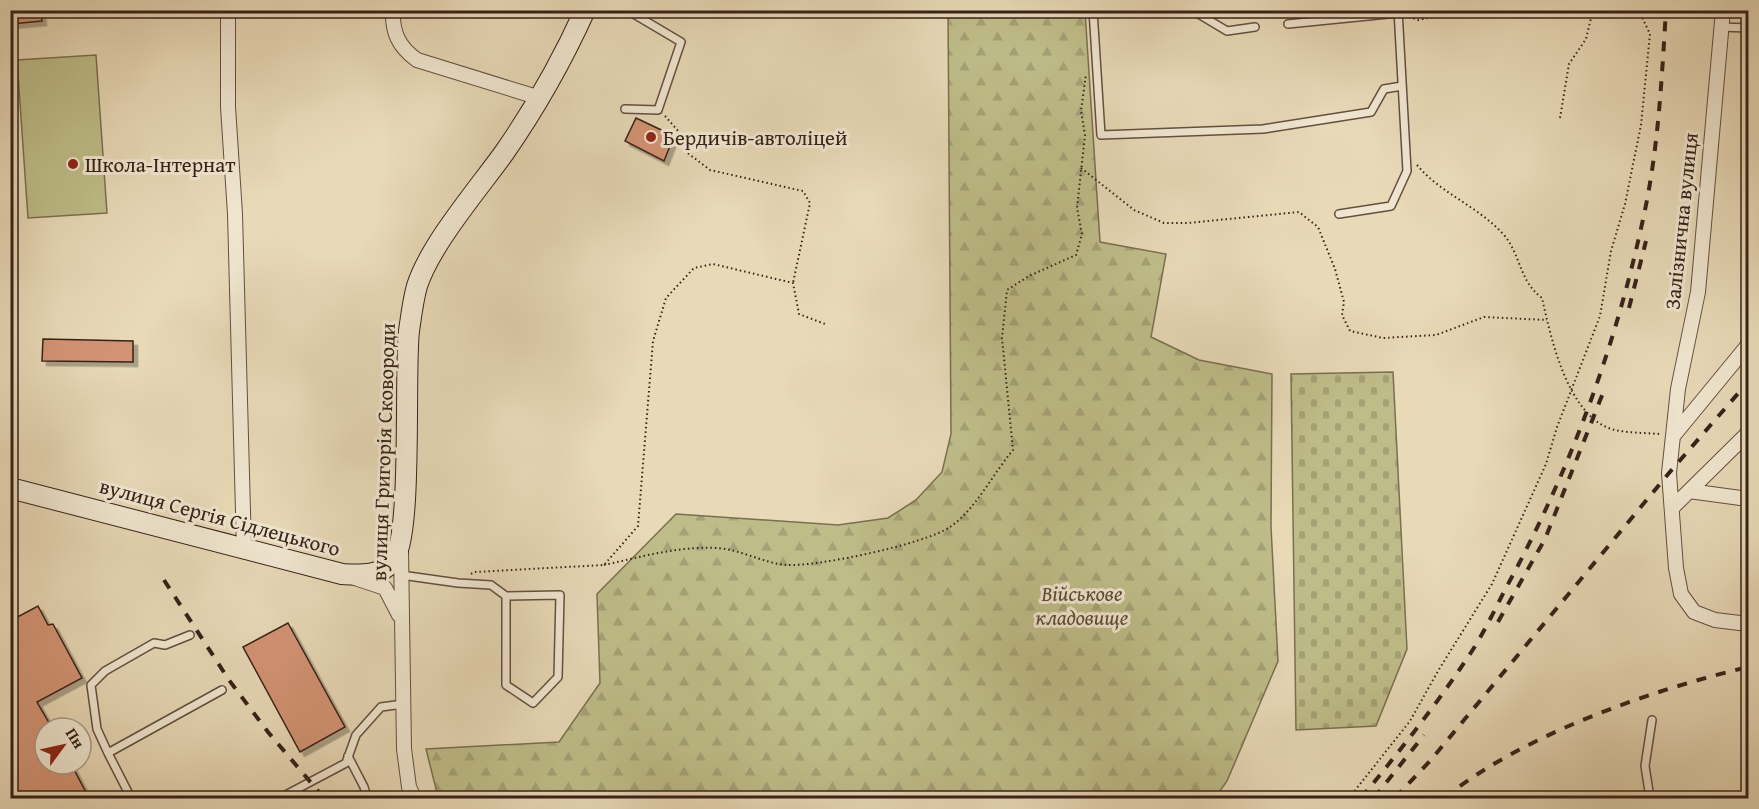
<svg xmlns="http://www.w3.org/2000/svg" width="1759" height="809" font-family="'Gentium Book Plus',serif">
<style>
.grass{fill:#bebd89;stroke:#7a6f51;stroke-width:1.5}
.forest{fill:url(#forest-firs);stroke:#7a6f51;stroke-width:1.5}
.cemetery{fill:url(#cemetery-stones);stroke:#7a6f51;stroke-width:1.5}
.building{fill:#d39475;stroke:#372119;stroke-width:1.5;filter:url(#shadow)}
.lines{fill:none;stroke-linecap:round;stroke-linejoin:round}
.lane-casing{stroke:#634f40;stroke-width:10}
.street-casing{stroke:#634f40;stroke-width:16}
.secondary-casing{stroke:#372119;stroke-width:22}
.path{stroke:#372119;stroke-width:2;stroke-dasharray:1.5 3;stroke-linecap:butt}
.lane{stroke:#f0e6d0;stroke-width:7}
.street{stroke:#f0e6d0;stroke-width:14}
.secondary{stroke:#f0e6d0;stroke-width:20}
.rail{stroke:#372119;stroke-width:4;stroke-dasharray:10 10;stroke-linecap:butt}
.poi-dot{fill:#8f2418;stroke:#f0e6d0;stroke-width:2}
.labels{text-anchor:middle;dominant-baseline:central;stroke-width:6;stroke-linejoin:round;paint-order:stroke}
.poi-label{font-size:21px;fill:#372119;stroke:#f0e6d0;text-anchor:start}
.street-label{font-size:21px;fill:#372119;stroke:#f0e6d0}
.park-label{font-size:21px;font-style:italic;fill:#594835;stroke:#f0e6d0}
</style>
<defs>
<pattern id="forest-firs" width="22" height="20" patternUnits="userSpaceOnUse" patternTransform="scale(1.5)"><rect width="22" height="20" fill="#bebd89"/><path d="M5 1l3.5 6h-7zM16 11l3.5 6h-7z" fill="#a4a276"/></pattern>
<pattern id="cemetery-stones" width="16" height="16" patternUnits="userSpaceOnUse" patternTransform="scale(1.5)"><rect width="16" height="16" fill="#bebd89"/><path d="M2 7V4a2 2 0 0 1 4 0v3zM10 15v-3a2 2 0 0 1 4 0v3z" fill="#a4a276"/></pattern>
<filter id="shadow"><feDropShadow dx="4.5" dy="4.5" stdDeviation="0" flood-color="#0004"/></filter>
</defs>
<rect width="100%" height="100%" fill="#e8d9b7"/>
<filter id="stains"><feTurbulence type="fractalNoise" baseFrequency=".00333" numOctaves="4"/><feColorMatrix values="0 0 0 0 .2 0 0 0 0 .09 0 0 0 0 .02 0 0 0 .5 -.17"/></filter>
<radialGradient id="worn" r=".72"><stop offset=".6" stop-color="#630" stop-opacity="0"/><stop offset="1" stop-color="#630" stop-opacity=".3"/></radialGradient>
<path class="grass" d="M96,55L107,213L28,218L17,60Z"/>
<path class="forest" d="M948,11H1085L1100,242L1166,254L1151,337L1199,360L1272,374L1271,527L1278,661L1227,781L1215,798H441L437,793L426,749L559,742L600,683L597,594L676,514L838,525L888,518L916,500L942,472L951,434Z"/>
<path class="cemetery" d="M1393,372L1407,649L1376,726L1296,730L1291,374Z"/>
<path class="building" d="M11,10H41L42,21L11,24Z
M636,118L674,136L664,161L625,141Z
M43,339L133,341V362L42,361Z
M38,606L48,625L53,624L82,678L37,702L52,728H45V764H71L89,798H10V621Z
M288,623L345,727L300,752L243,647Z"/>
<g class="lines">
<g class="lane-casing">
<path id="lane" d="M1093,10L1101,135L1263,129L1371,112L1384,89L1402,86
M1192,10L1227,31L1255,27
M1093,12L1106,10
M1288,24L1398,13
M1721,27L1748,28
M625,109L658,110L681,42L627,10
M1339,214L1391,206L1407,171L1398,10
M401,575L458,583L491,585L506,596V685L533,703L558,677L560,595L506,596
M108,753L97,729L91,685L105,671L154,643L165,645L190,635
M348,756L364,787L367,798
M131,798L108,753L222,690
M280,798L346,763L356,735L381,707L403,704
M1650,798L1645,766L1652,720"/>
</g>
<g class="street-casing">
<path id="street" d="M228,10V107L235,214L244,549
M393,10C392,33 399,47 417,60L540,98
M1723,10L1698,292L1678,389L1669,473L1676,568L1681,594L1694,612L1715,620L1748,624
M1674,435L1748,345
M1689,491L1748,499
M1672,508L1748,433
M401,550L404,749L409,787L414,798
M355,578L385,588L399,615"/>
</g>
<g class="secondary-casing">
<path id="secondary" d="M10,488L342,574C360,575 380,577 393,561C413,538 404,373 409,331C411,317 413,300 417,286C430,245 478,189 504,153C536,107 562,61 585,10"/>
</g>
<path class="path" d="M1409,17L1418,20L1468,10
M665,116L680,133L685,151L710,170L803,191L810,203L793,283
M1560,118L1569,64L1586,39L1593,10
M1417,165C1441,194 1478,206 1504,235C1521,255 1519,281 1542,298C1551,338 1568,419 1615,430C1630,433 1646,433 1661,434
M1081,168L1134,210L1164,223H1188L1299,212L1318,227L1335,269L1344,302L1342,315L1350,331L1383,338L1436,335L1484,317L1547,320
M604,565C641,557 678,546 716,548C740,549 763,563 786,565C817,567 925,544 950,527C976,509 992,475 1013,450L1002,338L1007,290L1029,276L1076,255L1082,234L1077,208L1085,135L1081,111L1086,74
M471,574L474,572L604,565L638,526L653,341L666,298L694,268L713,264L793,283L799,314L825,324
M1349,798L1410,721L1438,671L1492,584L1546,464L1557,427L1600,316L1611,251L1625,204L1641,125L1650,34L1640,13L1635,10"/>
<use href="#lane" class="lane"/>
<use href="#street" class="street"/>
<use href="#secondary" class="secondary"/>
<path class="rail" d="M1629,308L1646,241
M164,580L229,680L268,732L324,798
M1498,622L1545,539L1605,388
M1361,798C1399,752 1437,704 1470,654C1484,633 1495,609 1507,586C1573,465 1620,335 1647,200C1659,137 1662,74 1666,10
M1374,798L1424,735
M1395,798L1430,761L1669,473L1748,382
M1444,798C1525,734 1648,691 1748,667"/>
</g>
<g class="poi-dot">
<circle cx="651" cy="137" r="6"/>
<circle cx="73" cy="164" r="6"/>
</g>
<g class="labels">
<g class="poi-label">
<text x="663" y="137">Бердичів-автоліцей</text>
<text x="85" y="164">Школа-Інтернат</text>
</g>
<g class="street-label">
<text transform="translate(1681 221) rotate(-84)">Залізнична вулиця</text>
<text transform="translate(383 452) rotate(-88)">вулиця Григорія Сковороди</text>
<text transform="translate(220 517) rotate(15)">вулиця Сергія Сідлецького</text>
</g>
<g class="park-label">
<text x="1082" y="593">Військове<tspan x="1082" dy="24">кладовище</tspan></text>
</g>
</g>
<rect width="1759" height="809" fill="none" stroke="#e8d9b7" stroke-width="36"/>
<rect x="12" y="12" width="1735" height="785" fill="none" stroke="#372119" stroke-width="3"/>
<rect x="18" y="18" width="1723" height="773" fill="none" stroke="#372119" stroke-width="1.5"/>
<g transform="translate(63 746) rotate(57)"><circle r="28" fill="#f0e6d0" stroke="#a69787" stroke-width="1.5"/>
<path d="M0-4.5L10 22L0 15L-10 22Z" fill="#8f2418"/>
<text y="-9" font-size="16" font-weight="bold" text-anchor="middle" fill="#372119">Пн</text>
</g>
<rect width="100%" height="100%" filter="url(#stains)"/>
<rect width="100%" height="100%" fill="url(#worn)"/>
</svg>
